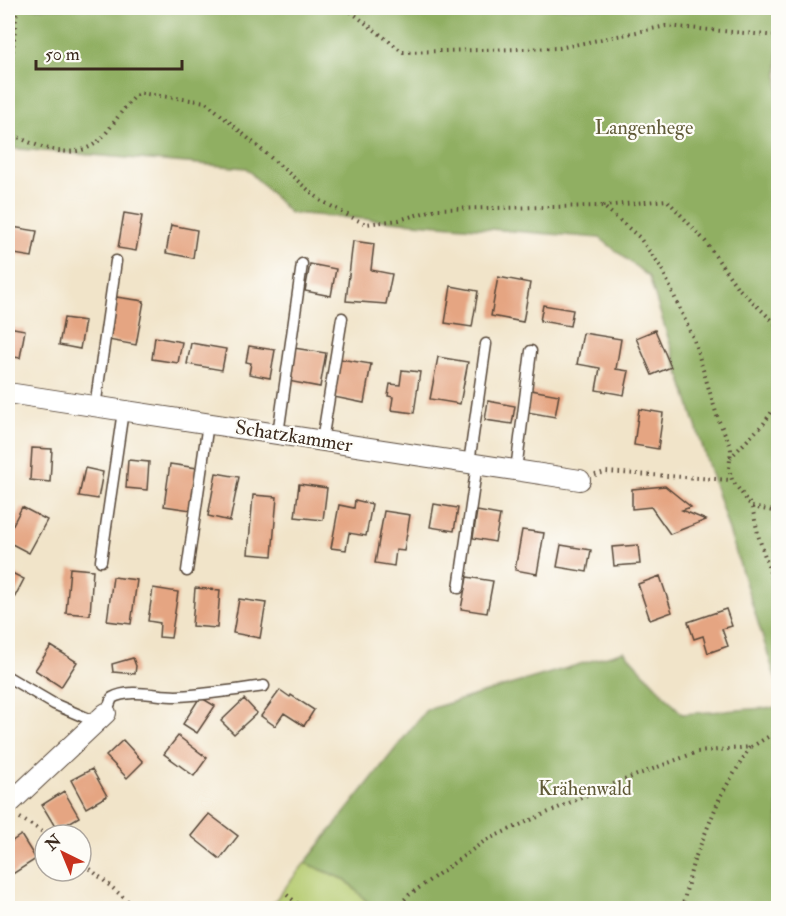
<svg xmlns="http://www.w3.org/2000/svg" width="786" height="916" font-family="'IM FELL Double Pica',serif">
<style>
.green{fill:#b5cb70;stroke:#787a47;stroke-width:1.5}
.forest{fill:#90af62;stroke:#666c40;stroke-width:1.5}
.building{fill:#e5a582}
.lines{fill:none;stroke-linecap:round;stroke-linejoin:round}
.lane-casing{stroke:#564638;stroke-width:13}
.street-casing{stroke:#564638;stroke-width:22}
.path{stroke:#564638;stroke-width:4;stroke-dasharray:1.5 4.5;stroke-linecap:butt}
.lane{stroke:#fff;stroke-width:10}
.street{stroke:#fff;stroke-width:20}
.labels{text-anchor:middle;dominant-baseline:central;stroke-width:4.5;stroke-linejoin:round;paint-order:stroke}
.park-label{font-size:20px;fill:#605a37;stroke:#fdfcf7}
.street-label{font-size:20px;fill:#3b2a1e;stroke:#fdfcf7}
</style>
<rect width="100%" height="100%" fill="#fdfcf7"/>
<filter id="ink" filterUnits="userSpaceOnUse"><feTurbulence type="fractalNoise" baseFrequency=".0167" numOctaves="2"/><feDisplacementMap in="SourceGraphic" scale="12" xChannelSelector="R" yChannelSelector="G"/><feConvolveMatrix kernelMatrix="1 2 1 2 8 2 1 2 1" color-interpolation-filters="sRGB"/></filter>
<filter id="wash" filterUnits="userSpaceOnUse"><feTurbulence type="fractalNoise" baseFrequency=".008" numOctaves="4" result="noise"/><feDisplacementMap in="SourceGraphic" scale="24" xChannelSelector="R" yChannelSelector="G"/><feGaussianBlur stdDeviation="1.35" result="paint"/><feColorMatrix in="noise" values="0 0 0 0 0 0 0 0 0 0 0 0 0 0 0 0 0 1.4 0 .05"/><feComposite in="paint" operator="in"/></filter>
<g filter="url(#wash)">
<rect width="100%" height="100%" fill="#f1e4c9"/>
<path class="green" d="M305,863L346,880L373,908H269Z"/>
<path class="forest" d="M8,8H778V686L649,277L600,238L290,213L246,168L8,148Z
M624,651L682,714L778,707V908H373L346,880L305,863L426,710Z"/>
<g id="blocks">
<path class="building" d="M124,213L142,216L136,251L118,248Z
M171,225L197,230L193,258L166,253Z
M12,227L37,231L32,257L8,253Z
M353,241L374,244L371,270L392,274L386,304L346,301Z
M310,264L336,269L331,296L305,291Z
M498,277L530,283L523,322L491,316Z
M451,286L478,291L472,327L445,323Z
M116,297L144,301L136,345L108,340Z
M543,305L573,310L570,326L540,321Z
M64,318L85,321L80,349L59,345Z
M8,327L25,330L20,358L8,356Z
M655,330L671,367L652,375L636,338Z
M583,333L621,339L616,369L629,371L624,395L596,390L600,368L577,364Z
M155,337L182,342L178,363L152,359Z
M191,343L226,349L222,370L187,364Z
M249,346L275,350L270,378L249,374L251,363L246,362Z
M294,348L326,353L320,387L288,381Z
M438,357L468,362L460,404L430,399Z
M340,359L371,364L364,403L334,397Z
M402,370L420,372L414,413L391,410L393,397L388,396L390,384L400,385Z
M531,390L559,395L555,417L527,412Z
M488,401L515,406L512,424L485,420Z
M639,409L663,413L658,449L634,445Z
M32,448L52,449L50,482L30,480Z
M128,460L149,462L147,490L126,488Z
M170,464L197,468L191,510L164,506Z
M85,468L103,472L98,499L79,496Z
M216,473L239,477L230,521L208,516Z
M299,484L327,488L323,520L295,517Z
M665,486L691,507L682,510L706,520L670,534L651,507L632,509V489Z
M253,495L277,497L272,556L248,554Z
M355,500L372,504L366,536L349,533L346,550L331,548L339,505L354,508Z
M434,504L458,508L454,531L430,527Z
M22,507L47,520L29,553L8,542V534Z
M384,511L410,515L404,551L396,550L394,566L375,563Z
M477,511L500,515L495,542L473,538Z
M522,530L544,533L537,574L515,570Z
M561,545L591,550L587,572L557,567Z
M638,545L640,564L614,566L612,547Z
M70,568L93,570L90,615L66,613Z
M8,571L24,579L10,606L8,605Z
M660,576L672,612L650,620L638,584Z
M113,577L137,580L131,624L107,621Z
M467,577L493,581L487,613L461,609Z
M153,588L178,592L171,638L159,637L160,623L148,621Z
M195,588L220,590L217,628L192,626Z
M239,599L266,603L260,638L233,633Z
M726,609L732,626L722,629L728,646L708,653L703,636L694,639L688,622Z
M51,646L77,662L61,687L35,670Z
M133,658L136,666L135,674L113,672L112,664Z
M280,690L290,697L291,695L314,710L304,726L284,713L275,726L261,716Z
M200,697L215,706L197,733L183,724Z
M244,699L257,713L234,734L221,721Z
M178,736L207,758L194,776L164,754Z
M123,740L143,762L127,778L106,756Z
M92,769L107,796L86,808L71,780Z
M64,791L79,817L57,830L42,805Z
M209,814L238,836L220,859L191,836Z
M21,835L36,859L8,877V844Z"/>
</g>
</g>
<g filter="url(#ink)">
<use href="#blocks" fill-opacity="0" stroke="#564638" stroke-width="1.5"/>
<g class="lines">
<g class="lane-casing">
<path id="lane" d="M95,407L116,261
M278,434L302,264
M322,441L342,318
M469,463L486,344
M516,470L531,351
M101,561L123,411
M187,571L208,423
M459,588L477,464
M8,677L54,704L96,722
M106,713L112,698C130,688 155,696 176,696C205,695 235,690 264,686"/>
</g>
<g class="street-casing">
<path id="street" d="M8,393L580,480
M8,805L106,713"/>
</g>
<path class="path" d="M346,8L403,52L559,48L666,26L778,36
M8,99L17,8
M8,132C37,147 80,167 106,133C117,119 125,105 139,93L206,102L320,200L355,219L366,224L399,220L437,209L603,206L639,237L661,267L694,340L718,419L729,442L731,450L729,469L732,480L752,507L759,538L778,597
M603,206L667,200L705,241L737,287L778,326
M730,458L764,423L778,403
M595,475L605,472L731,480
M752,507L778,512
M20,818L48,835
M81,861L136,908
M287,895L303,908
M396,908L409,895L486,840L603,788L697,752L751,747L778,731
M682,908L693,863L721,795L750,747"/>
<use href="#lane" class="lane"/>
<use href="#street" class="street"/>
</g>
</g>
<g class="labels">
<g class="park-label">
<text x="644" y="127">Langenhege</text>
<text x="585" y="788">Krähenwald</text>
</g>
<g class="street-label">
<text transform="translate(294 436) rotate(9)">Schatzkammer</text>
</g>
</g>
<rect width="786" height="916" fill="none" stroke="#fdfcf7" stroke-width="30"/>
<g transform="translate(63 853) rotate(317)"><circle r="28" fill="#fdfcf7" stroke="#afa8a0" stroke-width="1.5"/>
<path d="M0-4.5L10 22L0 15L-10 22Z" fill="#c8321e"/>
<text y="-9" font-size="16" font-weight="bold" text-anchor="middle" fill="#3b2a1e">N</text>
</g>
<path d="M36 60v9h146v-9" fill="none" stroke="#3b2a1e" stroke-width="3"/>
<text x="45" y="60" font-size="18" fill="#3b2a1e" stroke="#fdfcf7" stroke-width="4.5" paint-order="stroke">50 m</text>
</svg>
